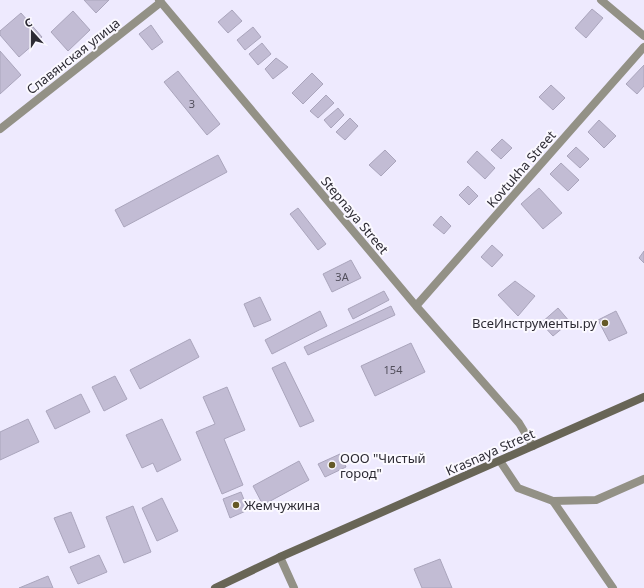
<svg xmlns="http://www.w3.org/2000/svg" width="644" height="588" font-family="'Noto Sans',sans-serif">
<style>
.building{fill:#c2bcd4;stroke:#aaa5bc}
.lines{fill:none;stroke-linecap:round;stroke-linejoin:round}
.service{stroke:#939186;stroke-width:8}
.minor{stroke:#939186;stroke-width:8}
.tertiary{stroke:#939186;stroke-width:8}
.secondary{stroke:#686556;stroke-width:8}
.poi-dot{fill:#655926;stroke:#fbf9ff;stroke-width:1.5}
.labels{text-anchor:middle;dominant-baseline:central;stroke-width:4;stroke-linejoin:round;paint-order:stroke}
.number-label{font-size:11px;fill:#524f5c}
.street-label{font-size:13px;fill:#2d2b34;stroke:#fbf9ff}
.poi-label{font-size:13px;fill:#2d2b34;stroke:#fbf9ff;text-anchor:start}
</style>
<rect width="100%" height="100%" fill="#eeeafe"/>
<path class="building" d="M84,0H109L96,13Z
M592,9L603,18L586,38L575,28Z
M232,10L242,21L228,33L218,22Z
M73,11L90,30L68,51L51,32Z
M21,13L42,37L19,57L0,35V31Z
M151,25L163,42L152,50L139,34Z
M253,27L261,37L245,50L237,40Z
M262,43L271,54L258,65L249,54Z
M0,51L21,75L0,94Z
M276,58L288,67L273,79L265,69Z
M644,65V86L637,94L626,84Z
M178,71L220,124L207,135L164,82Z
M312,73L323,84L303,104L292,93Z
M551,85L565,98L553,110L539,97Z
M326,95L334,103L318,118L310,111Z
M338,108L344,115L331,128L324,120Z
M350,118L358,126L345,140L336,132Z
M599,120L616,136L604,148L588,132Z
M502,139L512,148L501,159L491,150Z
M576,147L589,159L580,168L567,156Z
M385,150L396,161L381,176L369,165Z
M477,151L495,168L485,179L467,162Z
M218,155L227,172L124,227L115,210Z
M561,163L579,180L568,191L550,174Z
M468,186L478,196L469,205L459,195Z
M539,188L562,213L543,229L521,204Z
M298,208L326,244L318,250L290,214Z
M441,216L451,226L444,234L433,225Z
M492,245L503,255L492,267L481,257Z
M644,251V263L639,258Z
M351,260L361,278L332,292L323,274Z
M515,281L535,296L518,316L498,295Z
M384,291L389,300L353,319L348,309Z
M260,297L271,320L254,327L244,304Z
M391,306L395,315L308,355L304,347Z
M558,308L570,322L553,336L541,323Z
M320,311L327,326L272,354L265,340Z
M616,311L627,333L609,341L598,320Z
M190,339L199,357L140,389L130,370Z
M411,343L425,372L375,396L361,366Z
M285,362L314,421L300,427L272,368Z
M115,376L127,399L104,411L92,387Z
M227,387L245,430L224,439L243,485L222,494L196,432L215,424L203,397Z
M81,394L90,412L55,429L46,411Z
M28,419L39,442L0,460V432Z
M162,419L181,460L157,472L153,463L142,468L126,435Z
M340,454L346,467L325,477L318,464Z
M299,461L309,480L263,505L253,486Z
M241,492L248,510L230,518L223,499Z
M162,498L178,531L157,541L142,508Z
M133,506L151,552L124,563L106,517Z
M71,512L85,547L69,553L54,518Z
M99,555L107,572L78,584L70,567Z
M440,559L452,588H422L414,569Z
M48,576L53,588H19Z"/>
<g class="lines">
<path class="service" d="M553,501L596,500L644,479
M280,557L294,588"/>
<path class="minor" d="M159,0L416,306L519,423L533,446
M0,129L161,2
M416,306L644,47
M500,461L518,488L553,501L613,588"/>
<path class="tertiary" d="M601,0L644,36"/>
<path class="secondary" d="M215,588L280,557L644,397"/>
</g>
<g class="poi-dot">
<circle cx="605" cy="323" r="4"/>
<circle cx="332" cy="465" r="4"/>
<circle cx="236" cy="505" r="4"/>
</g>
<g class="labels">
<g class="number-label">
<text x="192" y="103">3</text>
<text x="342" y="276">3А</text>
<text x="393" y="369">154</text>
</g>
<g class="street-label">
<text transform="translate(73 56) rotate(-38)">Славянская улица</text>
<text transform="translate(521 169) rotate(-49)">Kovtukha Street</text>
<text transform="translate(355 215) rotate(50)">Stepnaya Street</text>
<text transform="translate(490 452) rotate(-24)">Krasnaya Street</text>
</g>
<g class="poi-label">
<text x="597" y="323" text-anchor="end">ВсеИнструменты.ру</text>
<text x="340" y="458">ООО "Чистый<tspan x="340" dy="15">город"</tspan></text>
<text x="244" y="505">Жемчужина</text>
</g>
</g>
<g transform="translate(32 32) rotate(339)" stroke="#fbf9ff" stroke-width="3" paint-order="stroke">
<path d="M0-3L7 15L0 10L-7 15Z" fill="#2d2b34"/>
<text y="-6" font-size="11" font-weight="bold" text-anchor="middle" fill="#2d2b34">С</text>
</g>
</svg>
